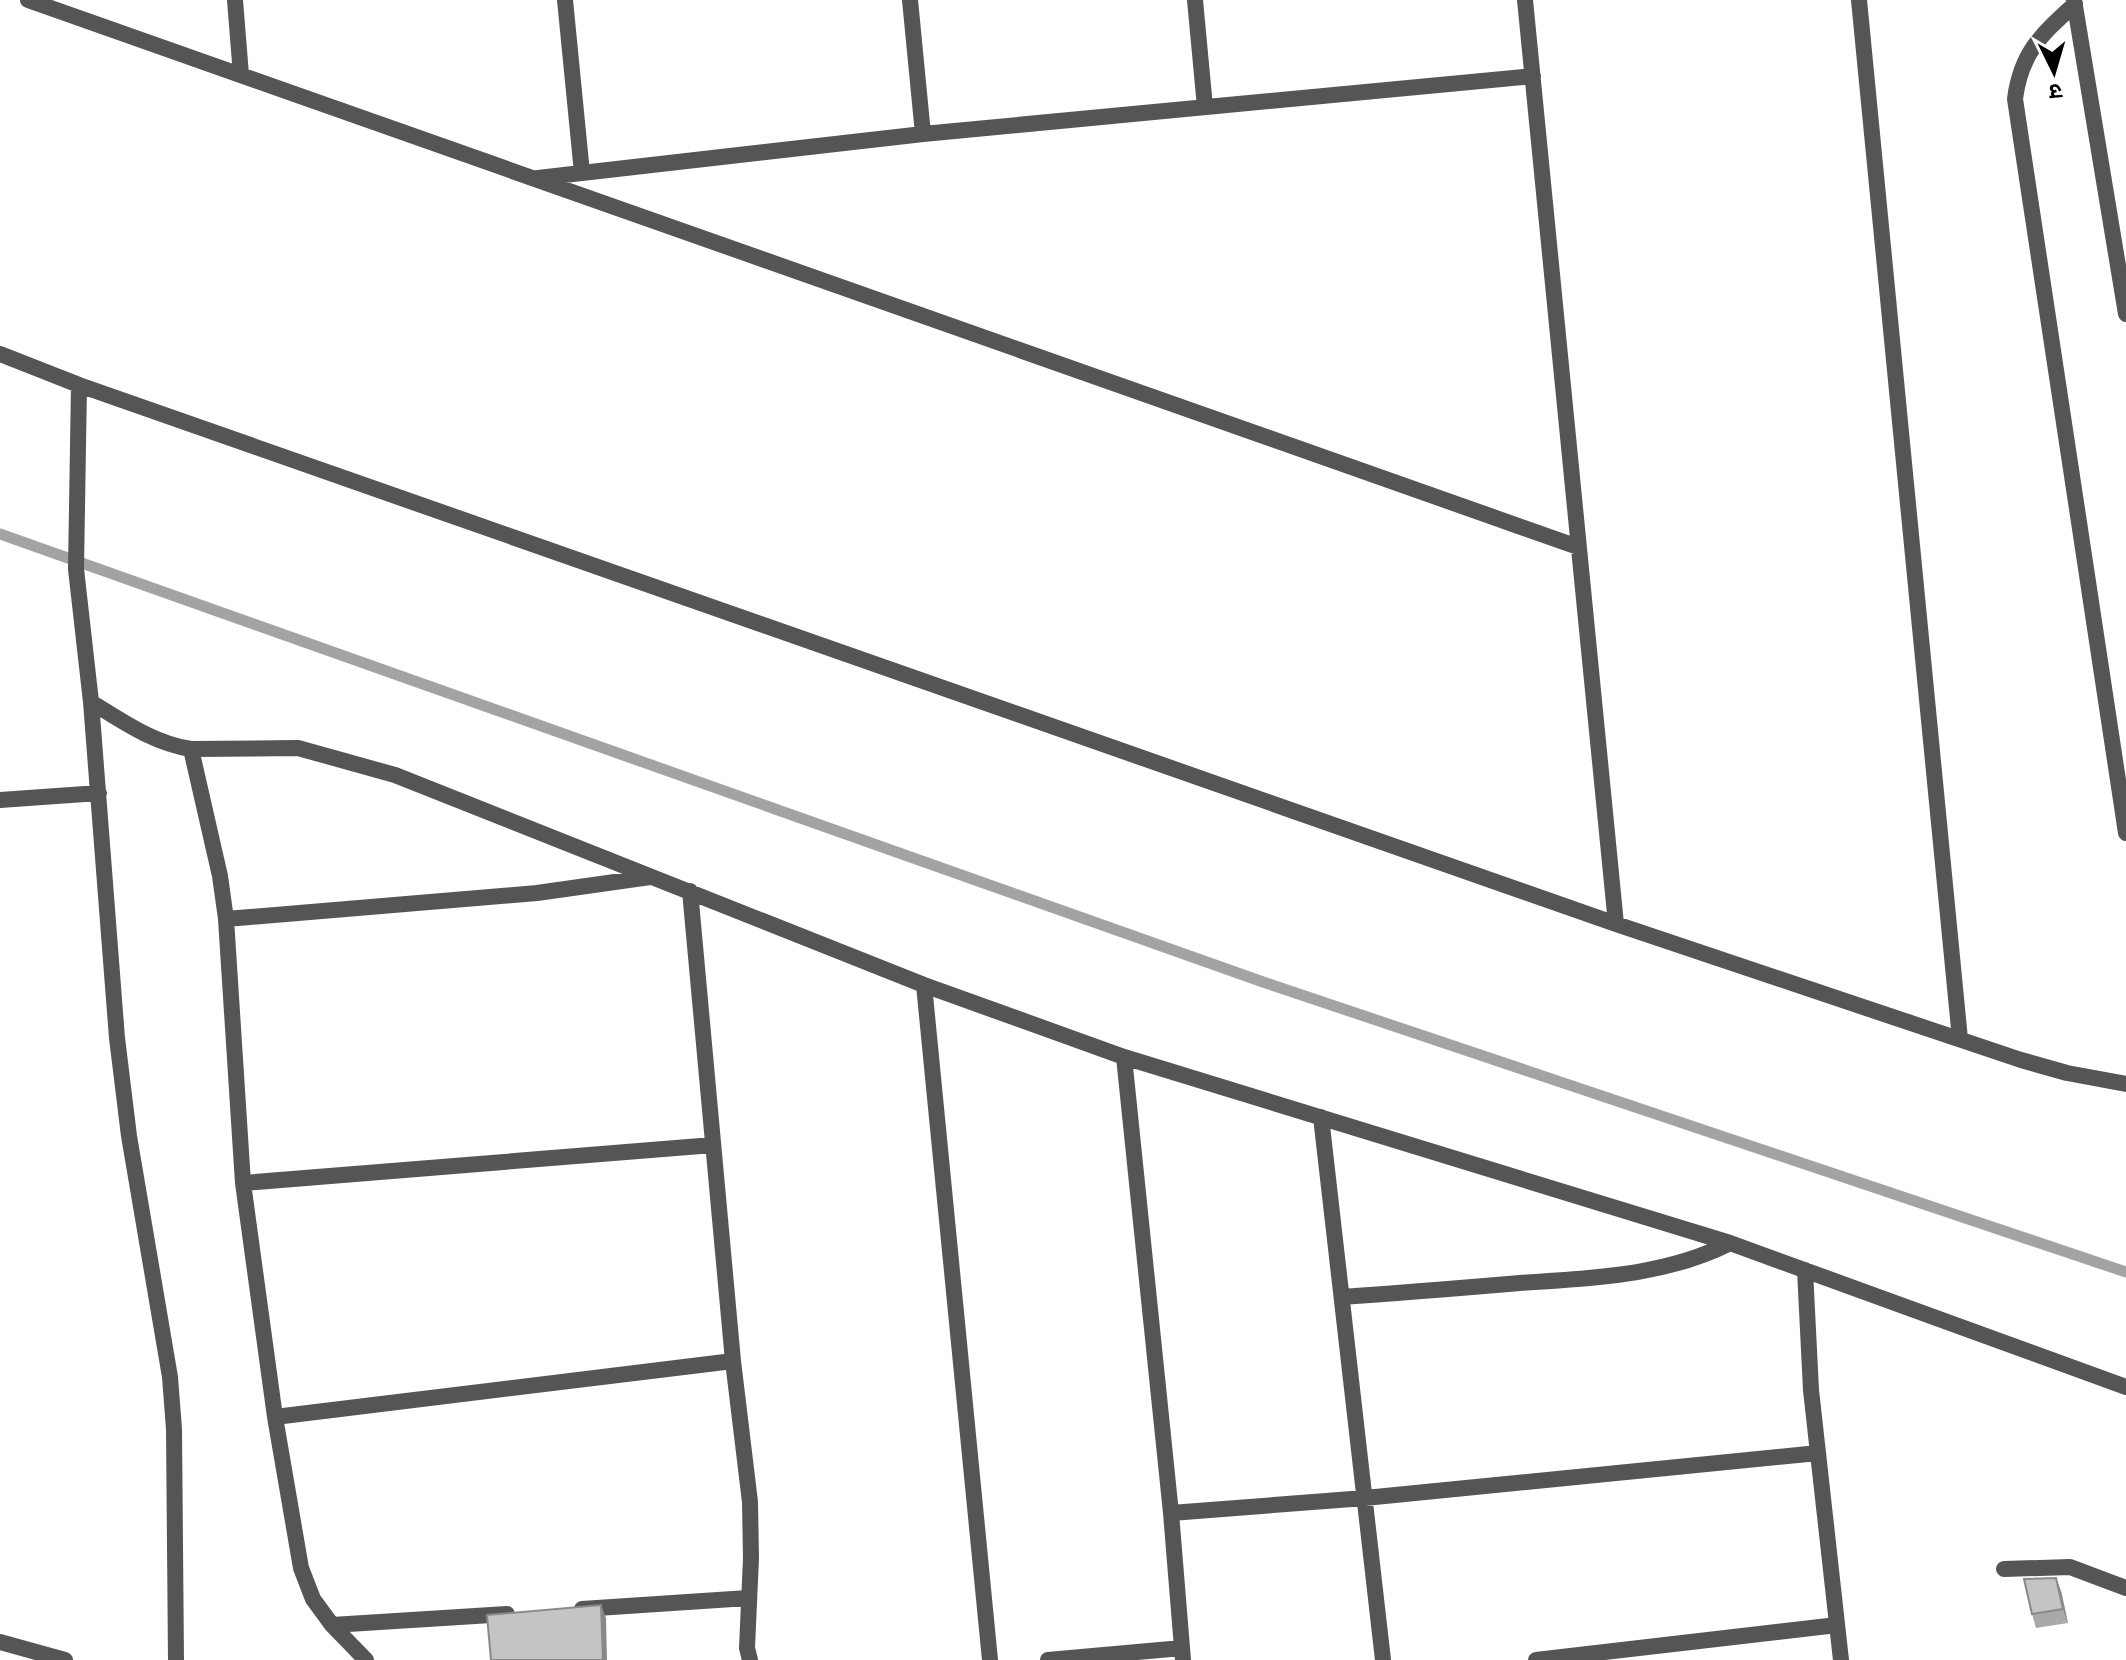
<svg xmlns="http://www.w3.org/2000/svg" width="2126" height="1660" font-family="Rubik,'Noto Sans Devanagari',sans-serif">
<style>
.lines{fill:none;stroke-linecap:round;stroke-linejoin:round}
.stream{stroke:#a3a3a3;stroke-width:11}
.minor{stroke:#555;stroke-width:16}
.tertiary{stroke:#555;stroke-width:16}
.wall{fill:#a9a9a9}
.shaded-wall{fill:#898989}
.building{fill:#c4c4c4;stroke:#898989;stroke-width:2}
</style>
<rect width="100%" height="100%" fill="#fff"/>
<g class="lines">
<path class="stream" d="M0,534L1263,982L2126,1272"/>
<path class="minor" d="M28,0L1578,547
M235,0L241,75
M565,0L582,173
M910,0L923,134
M1195,0L1205,107
M1525,0L1616,924
M1859,0L1960,1039
M2075,4C2042,34 2021,52 2015,99L2126,833
M538,178L923,134L1533,76
M0,354L79,385L1616,924L2021,1060L2067,1073L2126,1084
M79,385L76,569L91,702L117,1038L129,1136L170,1377L174,1429L176,1660
M91,702C124,722 153,743 191,749L298,748L395,775L924,985L1124,1057L1730,1243L2126,1387
M191,749L220,876L226,919L243,1183L275,1417L301,1568L313,1599L332,1625L366,1660
M0,800L99,793
M690,891L733,1361L750,1502L751,1558L747,1648L750,1660
M226,919L537,893L650,877
M924,985L990,1660
M1124,1057L1171,1513L1183,1660
M1321,1117L1383,1660
M243,1183L713,1145
M1805,1270L1811,1390L1841,1660
M1342,1297C1401,1293 1461,1288 1520,1283C1592,1278 1665,1276 1730,1243
M275,1417L733,1361
M1171,1513L1365,1498L1818,1453
M2004,1569L2070,1567L2126,1588
M582,1609L748,1598
M332,1625L507,1614
M0,1642L65,1660
M1048,1660L1182,1648
M1536,1660L1837,1625"/>
<path class="tertiary" d="M2074,0L2126,314"/>
</g>
<path class="wall" d="M2061,1591L2068,1623L2036,1628L2032,1614Z"/>
<path class="shaded-wall" d="M2056,1578L2061,1591L2068,1623L2063,1609Z
M601,1605L606,1618L607,1660H603Z"/>
<path class="building" d="M2056,1578L2063,1609L2032,1614L2024,1579Z
M601,1605L603,1660H491L487,1615Z"/>
<g transform="translate(2054 72) rotate(175)" stroke="#ffffff" stroke-width="6" paint-order="stroke">
<path d="M0-6L14 30L0 20L-14 30Z" fill="#000000"/>
<text y="-12" font-size="22" font-weight="bold" text-anchor="middle" fill="#000000">उ</text>
</g>
</svg>
